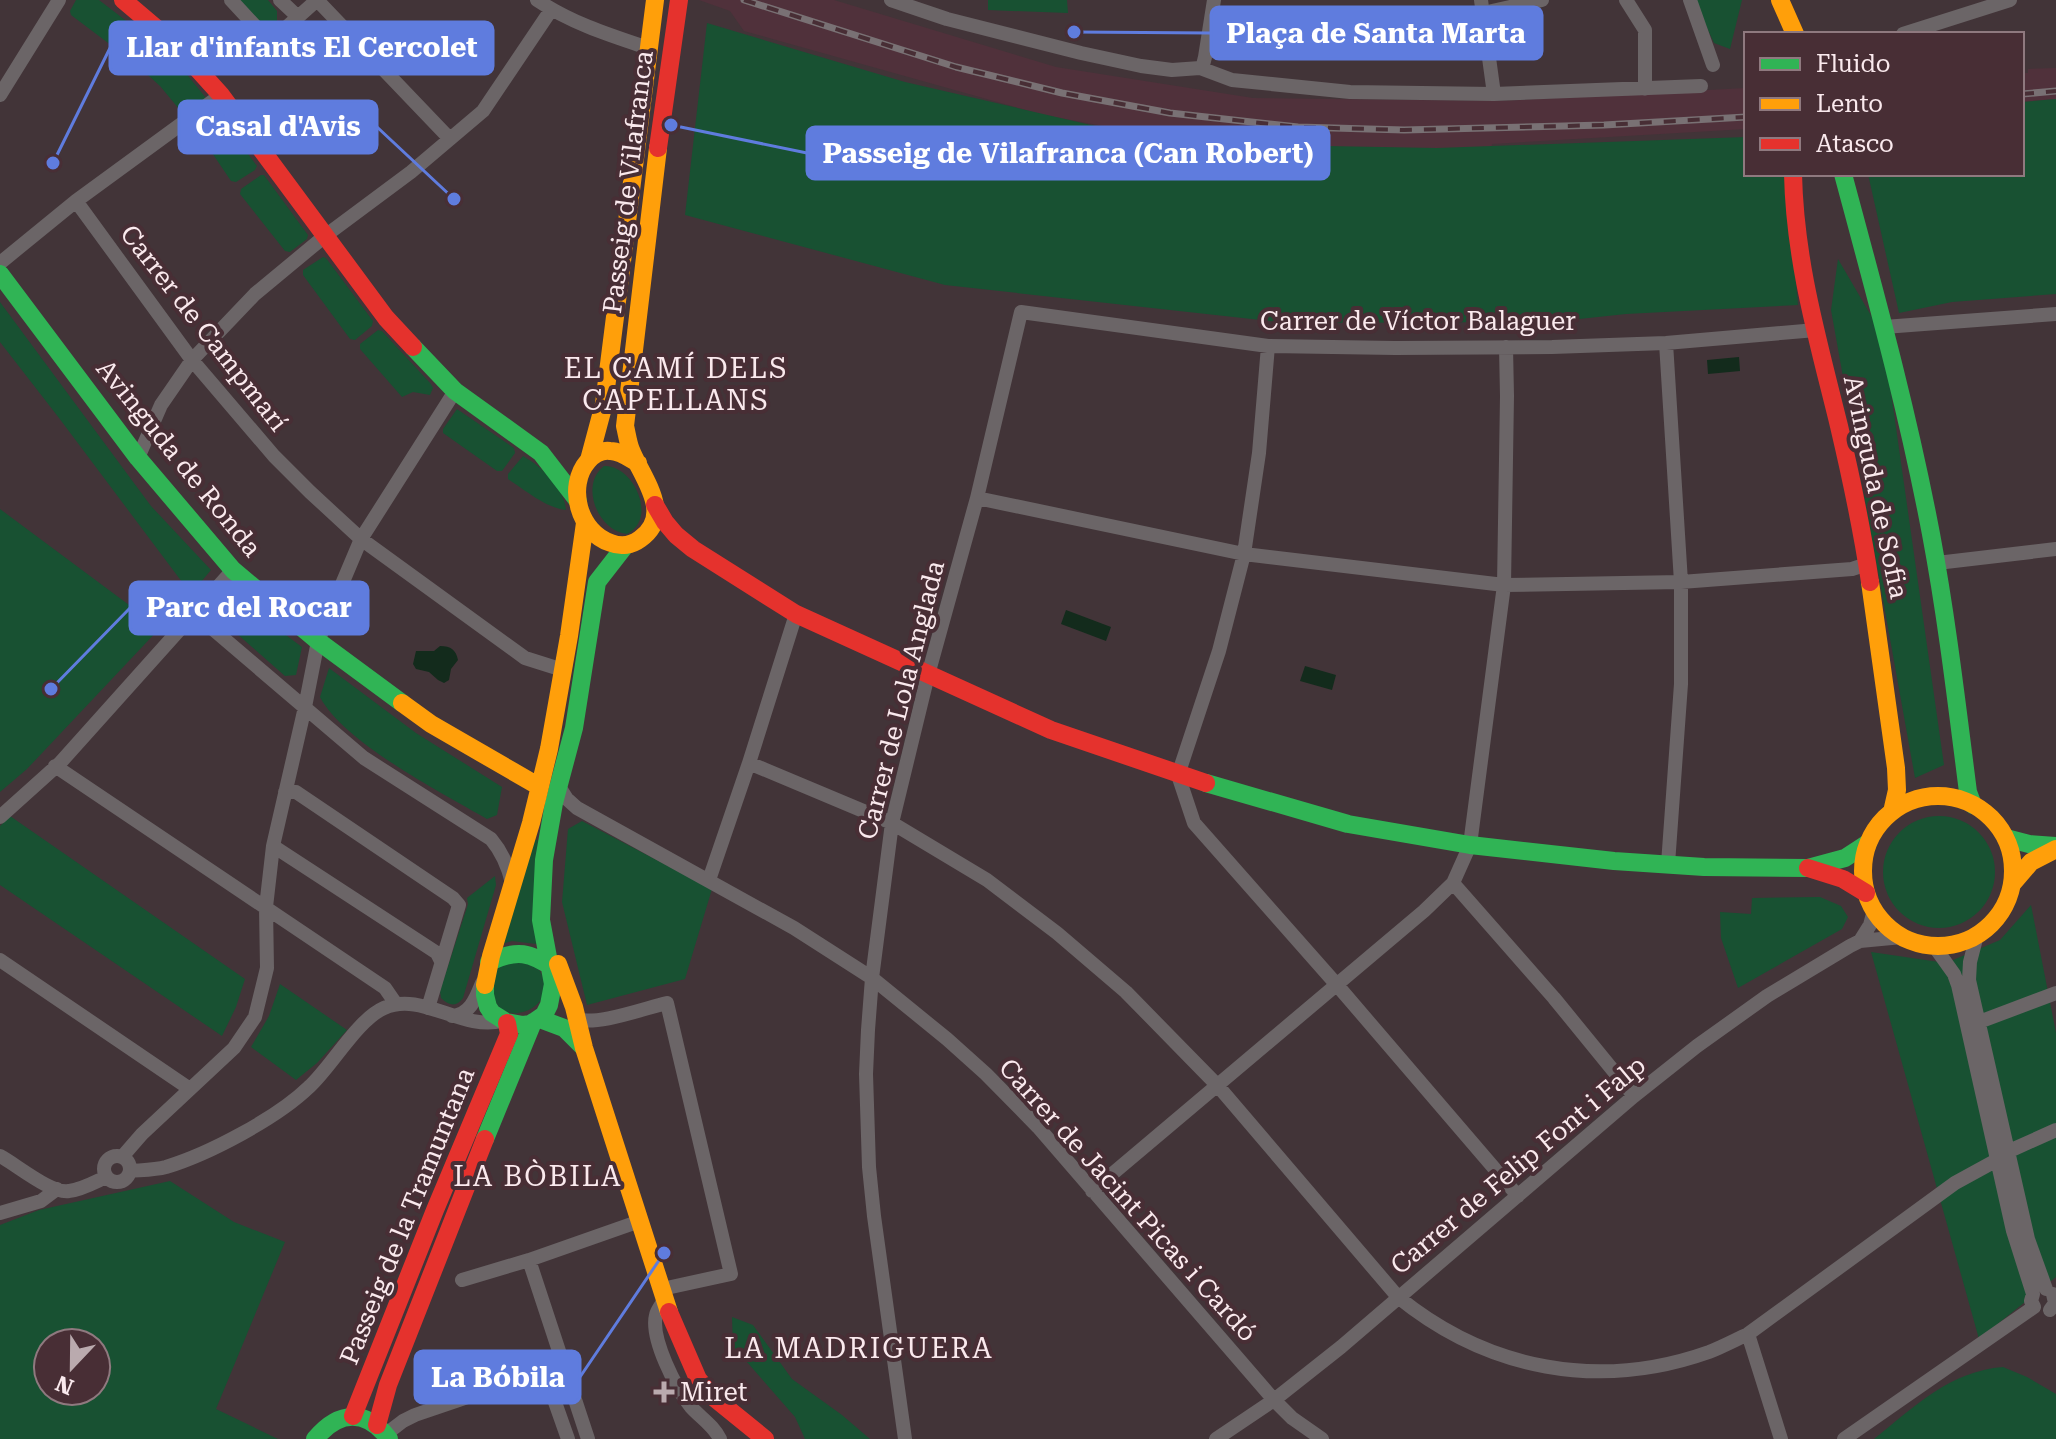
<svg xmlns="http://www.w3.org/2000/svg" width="2056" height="1439" font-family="'Roboto Serif',serif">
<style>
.built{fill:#50313b}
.green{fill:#185132;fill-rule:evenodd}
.water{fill:#132b1c}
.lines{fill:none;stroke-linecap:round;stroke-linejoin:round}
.street{stroke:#6b6567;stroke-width:14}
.fast{stroke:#30b455;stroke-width:18}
.slow{stroke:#ff9f0a;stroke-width:18}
.jam{stroke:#e5322d;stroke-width:18}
.rail-casing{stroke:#797174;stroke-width:7}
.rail{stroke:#482e35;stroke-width:4;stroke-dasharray:12;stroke-linecap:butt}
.poi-dot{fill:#baaaae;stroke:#482e35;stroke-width:3}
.labels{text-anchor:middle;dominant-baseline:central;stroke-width:8;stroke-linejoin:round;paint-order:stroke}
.street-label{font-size:26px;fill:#fae9ed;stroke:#482e35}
.poi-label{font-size:26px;fill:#fae9ed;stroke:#482e35;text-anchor:start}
.neighbourhood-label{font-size:28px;letter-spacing:2px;fill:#fae9ed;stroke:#482e35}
.leader{fill:none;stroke:#5f7cde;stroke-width:3}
.callout-dot{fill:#5f7cde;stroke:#482e35;stroke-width:3}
.callout{fill:#5f7cde;stroke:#5f7cde;stroke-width:3}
.callout-label{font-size:28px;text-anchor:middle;font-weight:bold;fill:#fff}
</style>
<rect width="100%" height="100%" fill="#423438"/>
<path class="built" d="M699,0H834L1056,67L1253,98L1500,101L1746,88V129L1492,144L1489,166L1258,152L1246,141L1220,138L1190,142L1044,115L744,31L730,11Z
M2056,68V99L2022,102V73H2028V69Z"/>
<path class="green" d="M76,0H99L146,36L147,41L134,57L128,58L71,15L70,11Z
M239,0H268L277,11V21L269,26L261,24Z
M988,0H1067L1068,13L988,10Z
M1694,0H1742L1730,49L1714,43Z
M707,23L905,82L1169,143L1437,148L1746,137V174H1786L1798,305L1626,314L1551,322L1287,323L945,285L685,215Z
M155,44L157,45L185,72L206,98L184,115L160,86L139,67V62Z
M2056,99V294L1952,302L1899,313L1868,174H2022V102Z
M220,122H225L257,166L255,170L236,182L231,181L202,138L203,134Z
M261,175H264L308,235L307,239L290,252L285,251L240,194L241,189Z
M323,257L326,258L373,321L372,326L355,340L350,339L303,275V270Z
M1838,259L1883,336L1944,765L1915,778L1831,310Z
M0,302L151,506L211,570L191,594L59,418L0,342Z
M378,330L382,331L431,384L433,388L430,395L413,392L402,397L360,349V344Z
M457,409L514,448L515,453L502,471H497L443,433V429Z
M523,456C542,467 564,487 566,510C546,508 525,490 508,479V474Z
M604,466C634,465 658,519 627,534C598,531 579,485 604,466Z
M0,509L160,628L27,769L0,792Z
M228,595H236L267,621L302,647L296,675L285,676L212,612Z
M329,668L416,733L502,787L497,815L487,819C442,793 343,742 320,697Z
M10,816L245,979L236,1007L222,1036L0,885V826Z
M1883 872a56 56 0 1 1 112 0a56 56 0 1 1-112 0Z
M582,821L712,889L685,979L587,1005L562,902L568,829Z
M533,840H538L536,944L512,941L502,944Z
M495,876L496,885L463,998C457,1007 449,1006 441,998L440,991L468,904L467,898Z
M1820,897L1841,906L1848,917L1842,929L1738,988L1721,938L1720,912L1751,914L1752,898Z
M2031,905L2056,1033V1277L1979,1339L1871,952L1946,963L2000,940Z
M510,960L536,966C569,1005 502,1032 494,997C492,990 495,979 495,971L502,965Z
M280,984L347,1030L317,1063L296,1080L251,1047L269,1016Z
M170,1181L234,1222L285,1242L216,1409L278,1439H0V1225L39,1210ZM96,1343V1391H48V1343Z
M732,1317L753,1325L792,1379L842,1415L870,1439H805L795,1417L733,1346Z
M2003,1367L2027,1377L2056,1394V1439H1874C1914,1407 1950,1371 2003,1367Z"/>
<path class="water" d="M1739,357L1740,371L1708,374L1707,360Z
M1066,610L1111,627L1106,641L1061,624Z
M440,646C451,646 456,650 458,660L451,669L449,680L444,683L438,680L429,672L416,669L413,664L416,651H434Z
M1305,666L1336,675L1332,690L1300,681Z"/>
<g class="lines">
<path class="street" d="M231,0L270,42L317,0
M280,0L297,16
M317,0L450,139
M537,0C571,23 609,35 648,48
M891,0L947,19L1081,53L1141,66L1172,70L1200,68L1232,80L1350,92L1494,94L1701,86
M1481,0L1494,94
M1626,0L1645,30V89
M1690,0L1713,65
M1483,13L1542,0
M1903,34L2010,0
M1200,68L1203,65L1205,57L1214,0
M0,95L59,0
M76,201L192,360L274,456L310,492L361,539L525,658L563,670
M0,263L76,201L221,95
M1884,327L2056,314
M1666,343L1681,582V684L1668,864
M1268,346L1259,453L1244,554L1219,651L1178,775L1194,823L1337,985L1518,1196
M138,458L161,405L192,360L255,294L325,236L411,172L483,111L551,10
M977,498L1244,554L1504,585L1681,582L1852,569L1861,566L1867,561
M1937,563L2056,549
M194,613L364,758L491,839C502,852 508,866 512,883
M749,763L892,823L987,880L1057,933L1126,992L1218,1086L1398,1297C1488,1370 1599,1391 1709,1352C1722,1347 1735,1340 1748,1334L1955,1183L1997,1160
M55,766L385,988L396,1004
M558,785L567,799L577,808L794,928L872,978L947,1039L986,1074L1038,1127L1274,1400L1292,1418L1322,1439
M285,792H296L453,898L459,905L428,1008
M0,817L60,763L233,570
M273,846L437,953L441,961
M709,880L749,763L796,614
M1453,883L1554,998L1634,1096
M1977,935L1970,962L1969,980L2028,1239L2046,1289
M1860,941L1870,925L1874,910
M1934,946L1954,974L1958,985L2013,1231L2033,1294L2031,1301L2034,1307
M0,960L190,1089
M452,1016C470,1015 476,998 482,983
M576,1019C597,1026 645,1008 667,1003L731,1274L662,1289
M1979,1022L2056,993
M2007,1152L2056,1130
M104 1169a13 13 0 1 1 26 0a13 13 0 1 1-26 0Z
M0,1156C17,1165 51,1194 69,1191C81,1190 95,1182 106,1177
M122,1157L142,1134L234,1048L255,1017L267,968L266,907L273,846L305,707L318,641L361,539L455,391
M130,1171C142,1170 155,1170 166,1167C209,1154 277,1118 309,1087C332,1066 357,1020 384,1008C422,991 461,1031 502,1021
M1092,1191L1424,911L1453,883L1470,845L1504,585L1507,396L1506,347
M0,1213L41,1201L57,1189
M529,1260L588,1439
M462,1280L529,1260L640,1221
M665,1299C662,1304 657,1310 656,1315C650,1338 676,1389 691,1407C701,1418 714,1426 720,1439
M2050,1310L2055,1303L2053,1294
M1748,1334L1781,1439
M544,1371L568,1439
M386,1434L403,1421L415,1415L564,1364
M905,1439L874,1216L869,1167L866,1074L868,1030L872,978L892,823L928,675L977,498L1021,312L1268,346L1395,348L1552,347L1666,343L1816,330
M1216,1439L1274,1400L1341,1347L1634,1096L1697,1046L1767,996L1850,946L1860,941L1902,937
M1844,1439L2034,1307"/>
<path class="fast" d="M1843,174C1875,293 1908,412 1931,534C1947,619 1957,706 1968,792L1973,805
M0,274L138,458L233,570L318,641L402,703
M413,347L455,391L541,453L578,501
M1206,783L1348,824L1470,845L1614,861L1704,867L1808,868L1845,858L1868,843
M2006,838L2029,844L2056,846
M489,962C517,949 530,952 555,969
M485,985V995L488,1007L492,1013L506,1022L523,1025L531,1024L544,1015L549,1005L553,984L541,920L544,860L554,803L574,728L597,582L625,546
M540,1019L564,1028L582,1046
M485,1139L533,1022
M315,1439C339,1410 366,1409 389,1439"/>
<path class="slow" d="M1780,0L1795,34
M589,460L604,404L655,0
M638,463C629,458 620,451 610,451C601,450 594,454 588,461C566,486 579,533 611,543C621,547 632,545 640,539C675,515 641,476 631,450C628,443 627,434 625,426L658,148
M1870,582L1896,768L1897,790L1892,812
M402,703L431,724L533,783H540
M1863 871a75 75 0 1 1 150 0a75 75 0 1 1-150 0Z
M2013,883L2031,862L2056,849
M558,964L574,1007L584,1048L669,1312
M485,985L491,956L531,823L549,749L569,636L585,523"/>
<path class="jam" d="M123,0L175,44L221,95L386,318L413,347
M658,148L679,0
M1793,174C1795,263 1818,340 1839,426C1851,477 1862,529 1870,582
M655,505L665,522L676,535L693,549L796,614L1051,730L1206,783
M1808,868L1843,879L1866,893
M669,1312L698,1379L712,1396L765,1439
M353,1416L435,1210L509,1034L507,1023
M377,1425L388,1385L485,1139"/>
<g class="rail-casing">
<path id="rail" d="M744,0L956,67L1062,93L1170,113L1298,127L1404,130L1604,125L1746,117
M2022,94L2056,91"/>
</g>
<use href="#rail" class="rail"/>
</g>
<path class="poi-dot" d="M660 1380h8v8h8v8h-8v8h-8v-8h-8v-8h8z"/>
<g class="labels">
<g class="street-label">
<text transform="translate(628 182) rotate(-83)">Passeig de Vilafranca</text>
<text x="1418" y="321">Carrer de Víctor Balaguer</text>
<text transform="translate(204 328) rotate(52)">Carrer de Campmarí</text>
<text transform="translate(179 458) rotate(51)">Avinguda de Ronda</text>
<text transform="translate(1876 487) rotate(78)">Avinguda de Sofia</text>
<text transform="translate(901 700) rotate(-76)">Carrer de Lola Anglada</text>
<text transform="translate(1518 1165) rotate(-40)">Carrer de Felip Font i Falp</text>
<text transform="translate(1128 1200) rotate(48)">Carrer de Jacint Picas i Cardó</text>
<text transform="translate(407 1216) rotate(-68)">Passeig de la Tramuntana</text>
</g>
<g class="poi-label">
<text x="680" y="1392">Miret</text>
</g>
<g class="neighbourhood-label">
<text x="676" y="368">EL CAMÍ DELS<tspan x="676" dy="32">CAPELLANS</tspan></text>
<text x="538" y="1176">LA BÒBILA</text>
<text x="859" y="1348">LA MADRIGUERA</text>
</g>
</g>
<path class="leader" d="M1074 32L1211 33M53 163L110 48M454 199L377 127M671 125L807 153M51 689L130 608M664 1253L580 1377"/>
<g class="callout-dot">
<circle cx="1074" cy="32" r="8"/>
<circle cx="53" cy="163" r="8"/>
<circle cx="454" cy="199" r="8"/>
<circle cx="671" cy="125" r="8"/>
<circle cx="51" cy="689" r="8"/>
<circle cx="664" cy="1253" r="8"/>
</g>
<g class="callout">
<rect x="1211" y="7" width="331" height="52" rx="8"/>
<rect x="110" y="22" width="383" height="52" rx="8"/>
<rect x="179" y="101" width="198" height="52" rx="8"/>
<rect x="807" y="127" width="522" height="52" rx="8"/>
<rect x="130" y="582" width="238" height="52" rx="8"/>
<rect x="415" y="1351" width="165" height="52" rx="8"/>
</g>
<g class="callout-label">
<text x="1376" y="43">Plaça de Santa Marta</text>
<text x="302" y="57">Llar d'infants El Cercolet</text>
<text x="278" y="136">Casal d'Avis</text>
<text x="1068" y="163">Passeig de Vilafranca (Can Robert)</text>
<text x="249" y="617">Parc del Rocar</text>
<text x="498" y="1387">La Bóbila</text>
</g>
<rect x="1744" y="32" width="280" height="144" fill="#482e35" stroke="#8f797f" stroke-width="2"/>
<rect x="1760" y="58" width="40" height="12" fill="#30b455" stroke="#8f797f" stroke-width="2"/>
<text x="1816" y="72" font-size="24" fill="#fae9ed">Fluido</text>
<rect x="1760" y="98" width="40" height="12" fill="#ff9f0a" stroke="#8f797f" stroke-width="2"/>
<text x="1816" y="112" font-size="24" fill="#fae9ed">Lento</text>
<rect x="1760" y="138" width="40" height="12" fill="#e5322d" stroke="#8f797f" stroke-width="2"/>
<text x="1816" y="152" font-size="24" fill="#fae9ed">Atasco</text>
<g transform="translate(72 1367) rotate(202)"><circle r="38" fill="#482e35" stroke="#8f797f" stroke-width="2"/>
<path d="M0-6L14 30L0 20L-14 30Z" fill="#baaaae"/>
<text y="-12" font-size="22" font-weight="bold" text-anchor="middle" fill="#fae9ed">N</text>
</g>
</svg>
